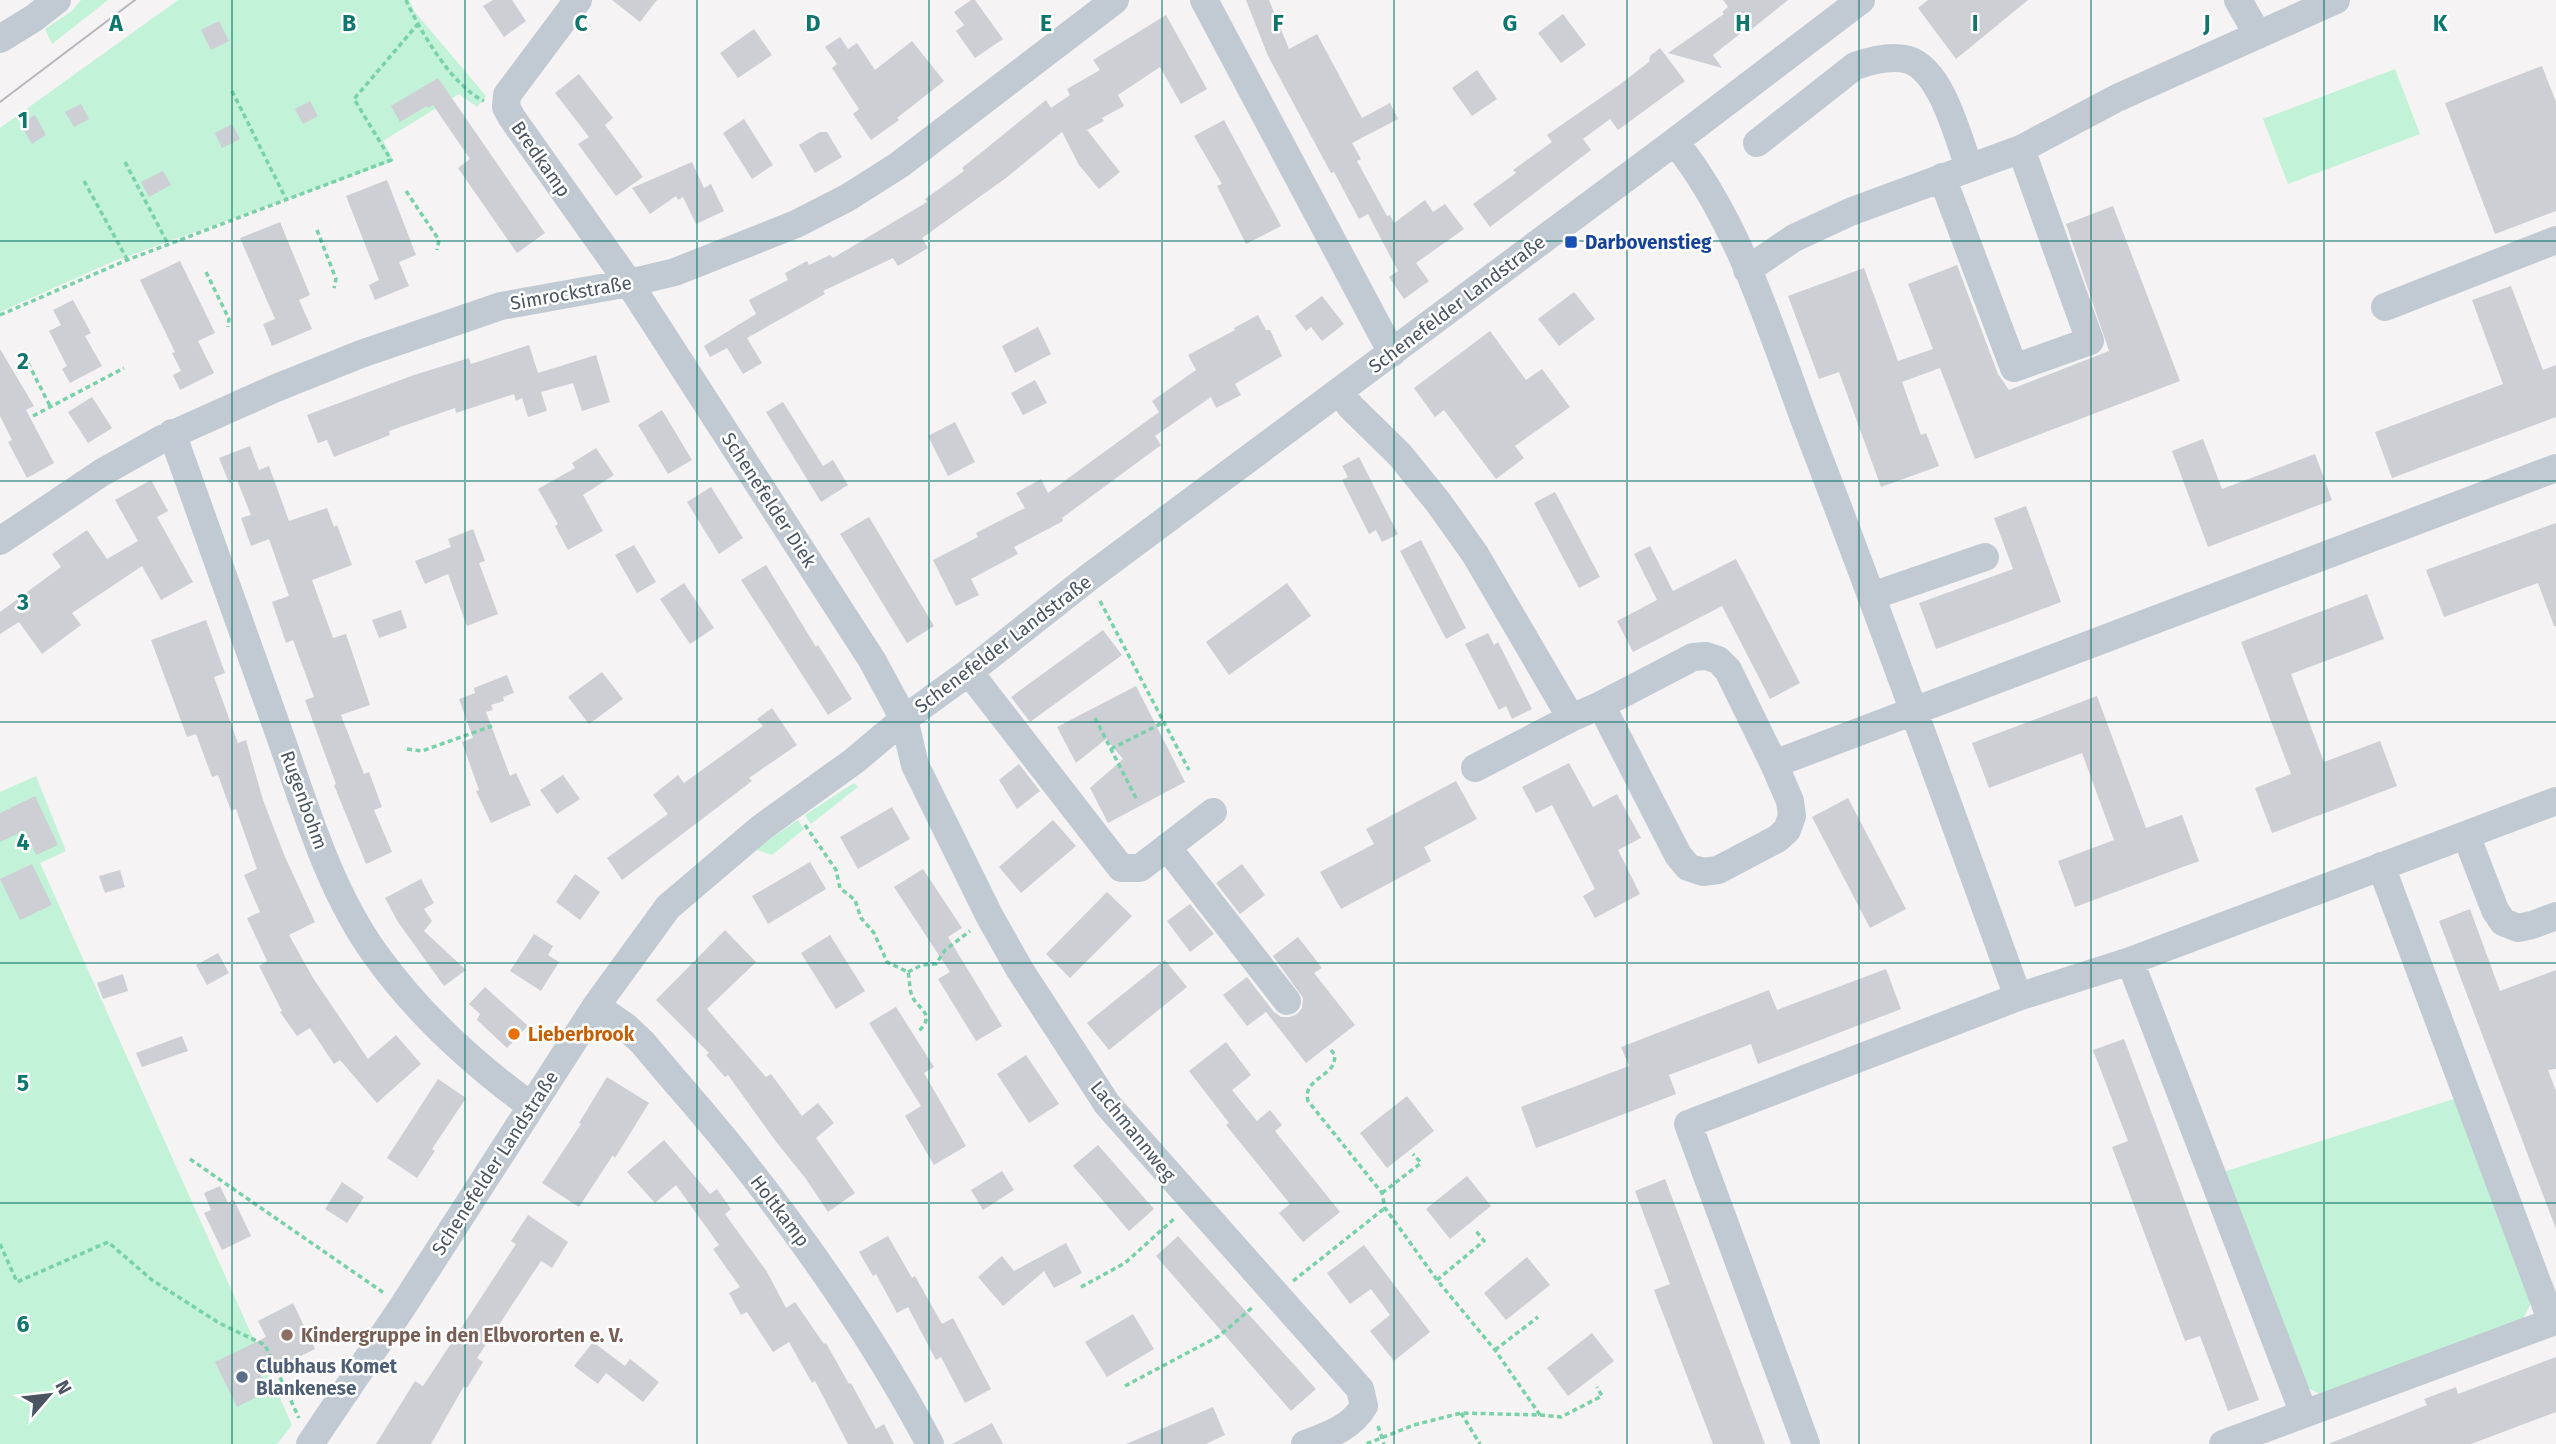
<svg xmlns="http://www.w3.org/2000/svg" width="2556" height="1444" font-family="'Fira Sans',sans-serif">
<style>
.green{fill:#c2f2d7}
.building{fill:#cdcfd5}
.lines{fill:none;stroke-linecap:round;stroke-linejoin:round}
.path{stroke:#79d1aa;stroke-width:3.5;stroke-dasharray:5 3.5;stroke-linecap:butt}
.minor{stroke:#c1c9d2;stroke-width:28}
.tram{stroke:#b5b7bd;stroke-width:2}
.grid{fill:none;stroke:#0f766e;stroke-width:2;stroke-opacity:0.55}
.transit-dot{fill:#1a4fb4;stroke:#fff;stroke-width:2.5}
.food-dot{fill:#e8710a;stroke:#fff;stroke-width:2.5}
.education-dot{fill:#8d6e63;stroke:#fff;stroke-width:2.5}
.service-dot{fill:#5c6f8a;stroke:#fff;stroke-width:2.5}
.labels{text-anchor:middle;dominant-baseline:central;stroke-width:5;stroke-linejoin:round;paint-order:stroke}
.street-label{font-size:19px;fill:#4a5561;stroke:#fff}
.transit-label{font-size:19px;font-weight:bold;fill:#164399;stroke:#fff;text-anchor:start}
.food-label{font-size:19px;font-weight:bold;fill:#c56008;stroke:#fff;text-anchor:start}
.education-label{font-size:19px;font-weight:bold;fill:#785e54;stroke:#fff;text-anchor:start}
.service-label{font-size:19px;font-weight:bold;fill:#4e5e75;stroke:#fff;text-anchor:start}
.grid-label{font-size:23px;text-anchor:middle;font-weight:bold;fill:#0f766e;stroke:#fff;stroke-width:5;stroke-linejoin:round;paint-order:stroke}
</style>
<rect width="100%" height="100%" fill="#f5f3f3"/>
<path class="green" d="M81,0H108L52,44L45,29L72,11Z
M178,0H409L414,11L486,96L477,107L459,94L383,141L394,161L114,261L0,312V128Z
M2395,69L2420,134L2288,184L2263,119Z
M36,776L66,851L40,863L292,1425L277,1444H0V792Z
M854,783L858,787L811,824L805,815Z
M798,820L804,829L772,855L755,849Z
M2457,1098L2532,1301L2522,1321L2322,1395L2306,1387L2223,1172Z"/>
<path class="building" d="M493,0H512L526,21L504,37L483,6Z
M612,0H657L640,22Z
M971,0H975L1003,39L975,58L956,31L964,25L954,12Z
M1246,0H1269L1289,49L1317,34L1362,118L1390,103L1398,119L1352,143L1361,159L1357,161L1387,216L1390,215L1394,223L1425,200L1433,212L1445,204L1464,229L1416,263L1429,281L1404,299L1389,277L1398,271L1368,214L1359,219L1334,172L1331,173L1268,56Z
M1723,0H1788L1747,33L1745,30L1713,55L1722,68L1668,53L1724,14L1722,12L1728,7Z
M1928,0H2028L1956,59L1918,8Z
M1563,14L1586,45L1561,63L1538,33Z
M1166,15L1207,89L1181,104L1160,67L1118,95L1124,106L1102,118L1104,121L1087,130L1120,172L1099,189L1079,165L1062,132L1006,178L922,238L928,248L898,266L893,258L823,291L825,294L747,338L762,363L743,374L727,348L710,357L704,346L756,314L749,300L788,280L785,273L807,261L809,265L830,255L833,258L927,202L925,199L964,171L962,168L1046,100L1051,108L1070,95L1067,89L1100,70L1093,60Z
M219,21L229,41L211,50L201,30Z
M754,29L772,55L738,78L720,53Z
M840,37L848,49L857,43L875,70L912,41L944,81L897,118L899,120L871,140L853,114L859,109L832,68L837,64L825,47Z
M1660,48L1685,81L1618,130L1610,119L1583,139L1591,150L1490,227L1473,204L1516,173L1513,170L1552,142L1547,135L1619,85L1649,62L1650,56Z
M2542,66L2556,102V211L2495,234L2445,103Z
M1477,70L1497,99L1472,116L1452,88Z
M579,74L613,118L605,125L643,177L616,196L578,144L589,137L555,93Z
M438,78L545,233L517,253L458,168L470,159L433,105L428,108L427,106L400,122L391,106Z
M310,101L318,116L303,124L295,109Z
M81,104L89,119L74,127L65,112Z
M35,115L46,135L32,144L20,124Z
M744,119L773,165L752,179L723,133Z
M1224,120L1281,226L1246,244L1217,186L1222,184L1194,136Z
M232,124L240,139L222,148L215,133Z
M820,132H827L842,157L815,173L799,145Z
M692,162L704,188L711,184L724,211L696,224L683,197L678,200L676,196L650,214L632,188Z
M163,171L171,185L149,197L141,182Z
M387,180L416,255L399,262L409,286L375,300L369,285L379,280L346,196Z
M2113,206L2180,381L1975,459L1940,368L1902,382L1921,435L1926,433L1939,466L1881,487L1839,372L1819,379L1788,296L1864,268L1898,361L1933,349L1908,284L1957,265L1998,374L2009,390L2109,351L2066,224Z
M280,222L310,295L299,300L312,329L272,346L263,324L275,319L240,238Z
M180,261L215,333L198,341L214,373L180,390L173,375L181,371L172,353L175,352L140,280Z
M2511,286L2543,370L2556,365V417L2392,478L2375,432L2503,384L2472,300Z
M1574,292L1595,319L1559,346L1538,319Z
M1322,296L1344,324L1322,341L1311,327L1306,331L1295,316Z
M73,300L91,333L85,336L102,366L70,383L62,369L67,366L49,331L61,325L53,310Z
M1258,315L1266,330H1270L1282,356L1235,384L1241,395L1216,408L1211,397L1155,436L1161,445L1062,518L1063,521L1014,547L1018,554L971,579L979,595L956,606L933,560L978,537L976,533L1025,508L1016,493L1041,479L1048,493L1159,412L1152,401L1196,370L1188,355L1235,330L1234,328Z
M1038,327L1051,354L1015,373L1002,346Z
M1490,331L1526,380L1542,369L1570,407L1515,446L1524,458L1496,479L1444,410L1435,417L1414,388Z
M529,345L538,373L596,355L610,402L582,411L573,383L541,392L547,411L528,417L522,398L516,401L514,394L456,413L455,408L389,431L390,435L334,457L327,440L318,443L307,415L414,375L469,358L471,364Z
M0,349L34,406L26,410L54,463L27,478L8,442L12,440L0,416Z
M1035,380L1047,403L1023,415L1011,393Z
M92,397L112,428L88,443L68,412Z
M783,402L823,466L833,460L848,485L821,502L766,412Z
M662,410L692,460L668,474L638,425Z
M955,422L975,462L948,476L928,436Z
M2203,439L2222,489L2315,454L2332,500L2208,547L2172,451Z
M250,446L259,470L269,466L289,521L327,508L334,527L337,525L352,565L312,580L333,638L346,634L370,705L341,715L364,774L369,772L382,807L374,810L392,852L366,864L334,785L336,784L305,700L314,697L293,640L286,643L272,602L289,596L269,539L251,546L241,518L251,515L237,480L229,483L219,458Z
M596,448L614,475L583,495L603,531L568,550L555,526L558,524L538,489L575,468L572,463Z
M1359,457L1398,534L1382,542L1376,530L1369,534L1342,480L1348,477L1342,466Z
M151,480L168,511L157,517L193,582L161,600L142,566L72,613L81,625L42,654L19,622L0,634V612L61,567L52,554L87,530L107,559L138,541L115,500Z
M711,487L743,538L719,554L687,502Z
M1555,492L1600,577L1579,588L1534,503Z
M2026,506L2061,602L1936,649L1919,603L2013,569L1994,518Z
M869,517L934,626L907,643L840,534Z
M2556,523V626H2554L2538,583L2444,617L2426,570Z
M473,529L485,561L479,563L498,614L467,626L448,574L425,584L415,561L451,547L448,539Z
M1421,540L1466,628L1446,639L1400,551Z
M634,545L656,582L637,593L615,555Z
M1650,546L1673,591L1736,559L1800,683L1770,699L1722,606L1633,652L1617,621L1657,600L1634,554Z
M766,565L816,647L818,645L852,699L828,715L741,580Z
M684,583L714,628L690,644L660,599Z
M1287,583L1311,616L1229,675L1206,642Z
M2367,594L2384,639L2291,674L2324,762L2380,741L2397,786L2272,833L2255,788L2291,774L2241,642Z
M401,610L407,628L379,638L372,620Z
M206,620L225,673L214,677L238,743L246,740L263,800L285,857L315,922L289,935L313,978L368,1059L396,1035L421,1064L377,1103L340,1060L334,1064L310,1028L297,1036L280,1012L282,1011L259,966L267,961L247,918L260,912L244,875L257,869L236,809L231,811L218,775L212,777L196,734L187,737L151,640Z
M1103,630L1122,655L1030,722L1011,697Z
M1488,633L1494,645L1498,642L1532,709L1512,719L1506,706L1499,710L1465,644Z
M602,672L623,699L589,724L568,697Z
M507,675L514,693L503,697L504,701L491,705L493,710L486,712L510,776L516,773L531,805L491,823L476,791L479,790L462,742L473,738L459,699L475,693L474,688Z
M1136,686L1185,782L1108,823L1090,788L1123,759L1106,739L1076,763L1057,727Z
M2097,696L2146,828L2182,815L2199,861L2075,907L2058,861L2114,840L2082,753L1989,788L1972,743Z
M772,708L797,745L749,778L752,781L622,880L607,858L668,814L653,795L678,775L684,783L763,726L757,719Z
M1569,763L1593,807L1617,794L1641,838L1618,850L1640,894L1595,918L1583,896L1595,889L1552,805L1536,813L1522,787Z
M1019,764L1040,791L1017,809L999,780Z
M563,775L580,799L557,814L540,790Z
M1456,781L1477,819L1424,847L1431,861L1341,909L1320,872L1374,844L1366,829Z
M35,796L58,845L36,855L25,830L0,842V813Z
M1848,798L1906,909L1870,928L1812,817Z
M892,807L910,839L858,869L840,837Z
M1053,820L1076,846L1021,893L999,867Z
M810,862L826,889L768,924L752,896Z
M32,864L52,905L20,920L0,879Z
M1242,864L1265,895L1240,914L1216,883Z
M923,869L962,928L948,937L1002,1026L976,1041L938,979L950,972L894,887Z
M120,870L125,887L105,893L99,876Z
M575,874L600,892L580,920L556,902Z
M421,879L434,903L424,909L432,921L424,931L466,970L444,986L398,922L385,898Z
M1107,892L1132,916L1070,978L1046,954Z
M1190,904L1214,934L1190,952L1167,921Z
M2470,909L2500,991L2556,970V1069L2548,1070L2556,1091V1229L2439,921Z
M725,930L756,962L707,1009L766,1077L771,1074L802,1116L818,1103L834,1123L816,1138L855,1193L828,1212L806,1179L774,1139L728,1075L725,1077L706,1055L709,1053L656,1000Z
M534,934L553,946L548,955L559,962L541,991L510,971Z
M830,935L865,991L836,1009L801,953Z
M1298,937L1322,968L1314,973L1355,1025L1306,1063L1266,1012L1247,1026L1223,995L1247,977L1274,1012L1281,1017H1290L1297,1014L1302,1008L1303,998L1273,956Z
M218,953L229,973L207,985L196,965Z
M1165,960L1187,987L1109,1050L1087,1023Z
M1886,969L1901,1009L1758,1064L1751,1044L1669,1075L1676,1094L1536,1148L1521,1107L1629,1066L1621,1047L1769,990L1777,1010Z
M123,974L128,991L103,999L97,983Z
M485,987L528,1026L507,1048L477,1020L480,1014L469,1004Z
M896,1007L934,1067L924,1073L966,1146L934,1165L905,1116L921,1106L869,1023Z
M182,1036L188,1051L142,1067L136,1053Z
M2124,1039L2259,1400L2228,1411L2200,1336L2185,1341L2112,1147L2128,1141L2093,1050Z
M1226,1042L1251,1075L1232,1090L1257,1121L1270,1110L1282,1125L1275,1131L1340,1212L1303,1242L1279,1213L1290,1204L1226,1125L1229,1123L1189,1071Z
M1026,1055L1059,1104L1029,1123L997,1074Z
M607,1077L649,1103L615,1158L613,1155L579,1207L542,1183L581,1124L579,1123Z
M438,1079L466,1098L432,1149L435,1151L417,1178L387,1158Z
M1407,1096L1434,1131L1387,1168L1360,1133Z
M664,1140L710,1194L717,1189L731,1209L725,1214L767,1272L786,1308L795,1302L824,1344L826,1343L849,1384L851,1383L876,1429L884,1424L894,1444H848L815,1381L812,1383L789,1342L773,1352L747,1312L741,1315L729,1293L740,1287L713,1249L719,1245L676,1185L655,1203L627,1172Z
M1098,1145L1154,1209L1129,1231L1073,1166Z
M1002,1171L1014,1190L983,1210L971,1190Z
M1467,1176L1491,1206L1450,1239L1426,1209Z
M1665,1179L1765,1444H1713L1654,1290L1670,1284L1635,1191Z
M342,1182L364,1197L347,1223L325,1209Z
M220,1186L228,1203L234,1200L251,1236L222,1250L204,1213L211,1210L204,1193Z
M528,1215L568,1242L552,1268L541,1261L477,1358L483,1362L467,1388L464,1386L431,1444H376L415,1381L423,1386L452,1342L516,1244L511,1241Z
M888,1236L912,1278L915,1276L942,1324L953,1318L991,1389L965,1403L941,1357L936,1360L908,1307L897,1313L876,1274L873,1276L859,1252Z
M1178,1236L1316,1389L1291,1411L1156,1256Z
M1066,1243L1082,1273L1054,1288L1044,1271L1003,1306L978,1277L1002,1256L1014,1271Z
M1364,1245L1430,1332L1394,1361L1370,1331L1390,1315L1371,1289L1350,1304L1327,1273Z
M1527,1257L1550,1285L1506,1320L1484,1293Z
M293,1303L315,1349L261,1376L268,1391L237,1407L215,1362L266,1337L258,1321Z
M1133,1314L1154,1349L1107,1377L1085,1342Z
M1592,1333L1614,1361L1568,1396L1547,1368Z
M593,1342L625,1366L630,1359L659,1382L643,1402L606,1373L598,1384L574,1366Z
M2556,1357V1412L2471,1444H2328L2427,1405L2424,1399L2456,1387L2458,1394Z
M1213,1407L1225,1435L1206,1444H1126Z
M992,1423L1003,1444H952Z"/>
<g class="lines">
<path class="path" d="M406,0C420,31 453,87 484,101
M232,91L286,199
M125,162L168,244
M84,181L127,259
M406,191L439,240L437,250
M317,230L336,279L334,288
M206,272L229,319L228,327
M0,315L127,260L391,160L354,99L417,25
M28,363L50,406
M33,416L124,368
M1100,601L1189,770
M1095,718L1136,798
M407,749L422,751L492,726
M1111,749L1164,722
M805,825L836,870L840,888L855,900L861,918L874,933L887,962L908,972C910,980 909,989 912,996C918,1010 937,1013 918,1032
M908,972L922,965L936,964L945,950L970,931
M1331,1050L1335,1055L1334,1064C1325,1078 1303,1082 1308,1101L1382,1193L1385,1208L1437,1280L1495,1350L1540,1415L1461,1413L1414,1425L1366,1444
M190,1159L384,1293
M1382,1193L1421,1163L1413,1154
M0,1244L17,1282L108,1242L152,1280L219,1323L265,1345L299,1418
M1437,1280L1484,1241L1476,1231
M1293,1281L1385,1208
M1081,1287L1125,1263L1175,1218
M1495,1350L1538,1317
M1125,1386L1219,1336L1254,1306
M1461,1413L1480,1444
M1540,1415L1561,1417L1602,1396L1597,1387
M1378,1426L1384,1444"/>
<path class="minor" d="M578,0L507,95L506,107L512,118L629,283L872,660L904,719L915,765L990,917L1020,970L1107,1104L1360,1389L1364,1406C1351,1428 1329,1435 1305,1444
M1204,0L1392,353
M2238,0L2258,35
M0,39L34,18L57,0
M1675,142C1742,225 1773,338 1811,437C1883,623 1950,810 2018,997
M1757,143L1855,66C1872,60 1892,55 1909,60C1942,71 1958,138 1969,167
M1942,177L2014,368L2090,341L2021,149
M1747,270L1794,238L1850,212L2021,149L2117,98L2336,0
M2385,307L2556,240
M1340,392L1351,407L1400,455L1438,502L1475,554L1571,718L1601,705
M172,433C208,533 243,633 279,733C306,809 329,890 376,955C419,1015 472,1063 531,1106
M0,541L101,473L162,439L276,388L361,354L501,306L629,283L675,272L796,224L847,198L899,165L1115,0
M1872,596L1985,557
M1706,656L1718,660L1728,670L1774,764L1790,801L1792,816L1787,830L1777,839L1718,870L1703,872L1688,867L1678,855L1601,705L1693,657Z
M969,672L1121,868H1140L1213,812
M1774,764L2556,468
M1475,768L1571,718
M2466,835L2495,910L2503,922L2518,928L2532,925L2556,916
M1167,847L1287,1001
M2130,961L2304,1414
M596,1006L626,1027L643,1043C676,1083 711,1121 742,1161C812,1250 877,1344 930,1444
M310,1444L403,1306L596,1006L668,907L761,828L854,761L904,719L969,672L1088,578L1669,146L1861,0
M1806,1444L1688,1124L2018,997L2130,961L2556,801
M2223,1444L2552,1322L2381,866"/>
<path class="tram" d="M0,102L135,0"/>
</g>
<path class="grid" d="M232,0V1444M465,0V1444M697,0V1444M929,0V1444M1162,0V1444M1394,0V1444M1627,0V1444M1859,0V1444M2091,0V1444M2324,0V1444M0,241H2556M0,481H2556M0,722H2556M0,963H2556M0,1203H2556"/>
<rect class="transit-dot" x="1564" y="235" width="14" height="14" rx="3.5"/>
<circle class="food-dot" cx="514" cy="1034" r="7"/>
<circle class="education-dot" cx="287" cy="1335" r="7"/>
<circle class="service-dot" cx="242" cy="1377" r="7"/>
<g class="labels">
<g class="street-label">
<text transform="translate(541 159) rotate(55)">Bredkamp</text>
<text transform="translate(571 293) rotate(-10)">Simrockstraße</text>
<text transform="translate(1457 304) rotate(-37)">Schenefelder Landstraße</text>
<text transform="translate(769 500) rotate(57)">Schenefelder Diek</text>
<text transform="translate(1003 644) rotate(-37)">Schenefelder Landstraße</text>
<text transform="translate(304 800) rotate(70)">Rugenbohm</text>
<text transform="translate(1133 1131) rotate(51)">Lachmannweg</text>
<text transform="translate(495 1163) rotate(-57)">Schenefelder Landstraße</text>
<text transform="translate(780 1211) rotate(53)">Holtkamp</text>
</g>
<g class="transit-label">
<text x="1585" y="242">Darbovenstieg</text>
</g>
<g class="food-label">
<text x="528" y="1034">Lieberbrook</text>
</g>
<g class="education-label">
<text x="301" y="1335">Kindergruppe in den Elbvororten e. V.</text>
</g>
<g class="service-label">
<text x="256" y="1366">Clubhaus Komet<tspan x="256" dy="22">Blankenese</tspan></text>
</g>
</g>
<g class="grid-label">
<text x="116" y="31">A</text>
<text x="349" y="31">B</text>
<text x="581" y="31">C</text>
<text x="813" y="31">D</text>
<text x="1046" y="31">E</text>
<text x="1278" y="31">F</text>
<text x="1510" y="31">G</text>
<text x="1743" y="31">H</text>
<text x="1975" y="31">I</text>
<text x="2207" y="31">J</text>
<text x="2440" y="31">K</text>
<text x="23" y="128">1</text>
<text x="23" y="369">2</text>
<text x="23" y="610">3</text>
<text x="23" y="850">4</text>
<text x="23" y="1091">5</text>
<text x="23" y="1332">6</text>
</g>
<g transform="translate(49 1395) rotate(62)" stroke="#ffffff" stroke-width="5" paint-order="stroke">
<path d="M0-5L12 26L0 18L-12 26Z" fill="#4a5561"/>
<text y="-10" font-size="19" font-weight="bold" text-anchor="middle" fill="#4a5561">N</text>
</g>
</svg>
